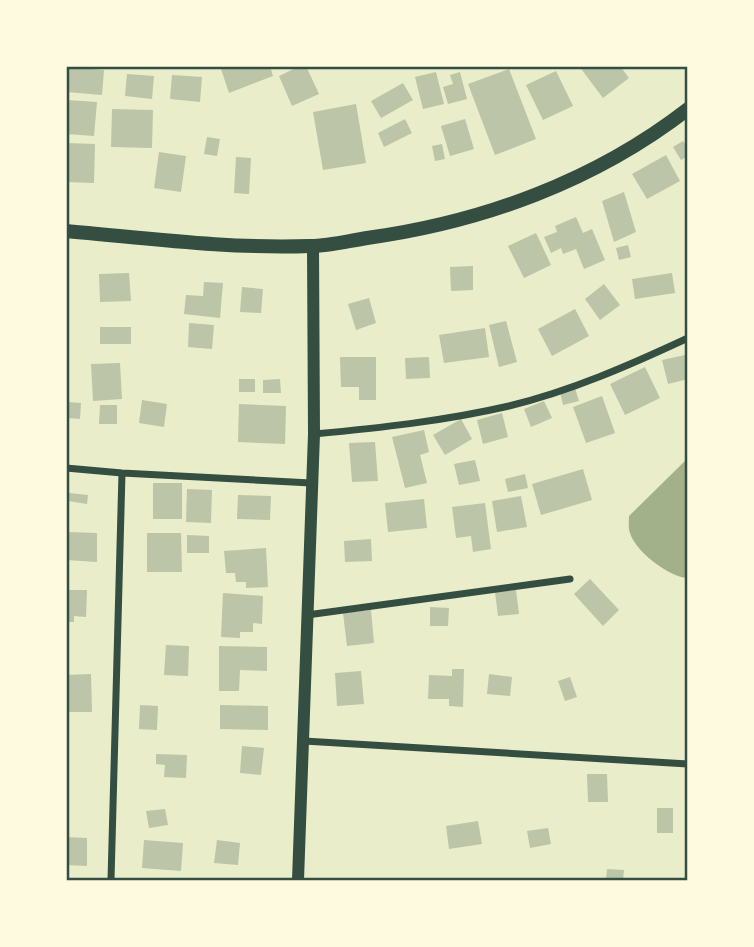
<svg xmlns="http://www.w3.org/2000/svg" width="754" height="947" font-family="Roboto,sans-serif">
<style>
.water{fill:#a3b18a}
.building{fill:#bcc5a7}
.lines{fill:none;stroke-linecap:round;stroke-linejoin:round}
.minor{stroke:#344e41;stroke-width:7}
.tertiary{stroke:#344e41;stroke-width:12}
.secondary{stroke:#344e41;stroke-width:14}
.neatline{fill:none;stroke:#344e41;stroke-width:2.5}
</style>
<rect width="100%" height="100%" fill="#e9edc9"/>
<path class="water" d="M687,459V578C669,577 635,551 630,533C628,528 629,521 629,516Z"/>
<path class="building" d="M220,66H270L273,76L229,93Z
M300,66H306L319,94L292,106L279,76Z
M579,66H620L629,78L603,98Z
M66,67L104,70L102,95L66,92Z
M509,69L536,139L495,155L468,84Z
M556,71L573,106L543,120L526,85Z
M436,72L444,104L423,109L415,77Z
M460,72L467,99L448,104L443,87L453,84L450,75Z
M127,74L154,76L152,99L125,96Z
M172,75L202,77L200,102L170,99Z
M403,83L413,100L381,118L371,101Z
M67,100L97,102L94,136L66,134Z
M356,104L366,163L323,170L313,112Z
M112,109L153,110L152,148L111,147Z
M405,119L412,133L384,147L378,133Z
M465,119L474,149L450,156L441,126Z
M207,137L220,139L217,156L204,154Z
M683,141L688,148V156L681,160L673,147Z
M66,143L95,144L94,183L66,182Z
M442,144L445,159L435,161L432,146Z
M159,152L186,156L181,192L154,188Z
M666,155L680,181L647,199L632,174Z
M236,157L251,158L249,194L234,193Z
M624,192L636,232L614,242L602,201Z
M576,217L583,233L592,229L605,260L584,269L576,249L563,254L561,248L551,253L544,237L557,232L555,226Z
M536,233L551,265L524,278L508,246Z
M628,245L631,257L619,260L616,248Z
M473,266V290L451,291L450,267Z
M129,273L131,301L100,302L99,274Z
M672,273L675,293L635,299L632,279Z
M204,282L223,283L220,318L184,314L186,295L203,296Z
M604,284L620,305L600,320L585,299Z
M242,287L263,289L261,313L240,312Z
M369,298L376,323L356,330L348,304Z
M575,309L589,336L552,356L538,329Z
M506,321L517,362L499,367L489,325Z
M189,323L214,325L212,349L188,347Z
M100,327H131V344H100Z
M485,328L489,357L444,363L439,335Z
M685,355L688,379L668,384L662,360Z
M340,357H376V400H359V387H341Z
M429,357L430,378L406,379L405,358Z
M120,363L122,399L93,401L91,364Z
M645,367L660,398L625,415L610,384Z
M239,379H255V392H239Z
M280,379L281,393H263V380Z
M575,388L579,401L563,405L560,392Z
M602,396L615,433L586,443L573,407Z
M142,400L167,404L164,427L139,423Z
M544,401L552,418L531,427L524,409Z
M67,402L81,403L80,419L67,418Z
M239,404L286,406L285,444L238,442Z
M100,405H117V424H99Z
M502,413L508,437L483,444L477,420Z
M461,419L472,439L445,455L433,435Z
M424,430L429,452L420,455L427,483L405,488L392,437Z
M375,442L378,481L352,482L349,443Z
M475,460L480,481L459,485L454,464Z
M583,469L592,500L541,515L532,484Z
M525,474L528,488L508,492L505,479Z
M153,483H182V519H153Z
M187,489L212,490L211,523L186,522Z
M69,493L88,495L87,504L68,501Z
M238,495L271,496L270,520L237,519Z
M521,496L527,527L497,532L492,501Z
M424,499L427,528L388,532L385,503Z
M485,503L491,549L473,552L471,536L456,538L452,507Z
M66,532L97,533V562L66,560Z
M147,533H181L182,572H147Z
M187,535L209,536V553H187Z
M371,539L372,561L345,562L344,541Z
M266,548L268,587L246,588V582H236L235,573H226L224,551Z
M590,579L619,610L603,626L574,594Z
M66,590H87L86,617L74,616V622H66Z
M516,590L519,614L498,616L495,592Z
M223,593L263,596L262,624L253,623V632H240V638L221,637Z
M430,607L449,608L448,626H430Z
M371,610L374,643L347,646L343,613Z
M166,645L189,646L188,676L164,675Z
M219,646L267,647V671L240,670L239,691H219Z
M452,669H464L463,707L449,706V699H428L429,675L452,676Z
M361,671L364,704L337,706L335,673Z
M91,674L92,712H66V675Z
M489,674L512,677L510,696L487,694Z
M570,677L577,697L565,701L558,681Z
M140,705L158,706L157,730L139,729Z
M220,705L268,706V730L220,729Z
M242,746L264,748L261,775L240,773Z
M156,754L187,755L186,778L164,777L165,765L156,764Z
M587,774H607L608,802H588Z
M657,808H673V833H657Z
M165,809L168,825L149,828L146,811Z
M478,821L482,844L449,849L446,826Z
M548,828L551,844L530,848L527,831Z
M66,837L87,838V866L66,865Z
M144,840L183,843L181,871L142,868Z
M217,840L240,843L238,865L214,863Z
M607,869L624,870L623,880H606Z"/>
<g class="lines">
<path class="minor" d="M314,434C379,428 444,421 509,406C571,391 630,365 688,338
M66,468L122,473L311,483
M307,615L570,579
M304,741L688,764
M111,880L122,473"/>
<path class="tertiary" d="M298,880L314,434L313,246"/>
<path class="secondary" d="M66,231C147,238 229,249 310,246C329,246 348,241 367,238C483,222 595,181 688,109"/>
</g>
<rect width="754" height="947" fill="none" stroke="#fefae0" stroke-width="136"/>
<rect x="68" y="68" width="618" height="811" class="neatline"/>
</svg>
